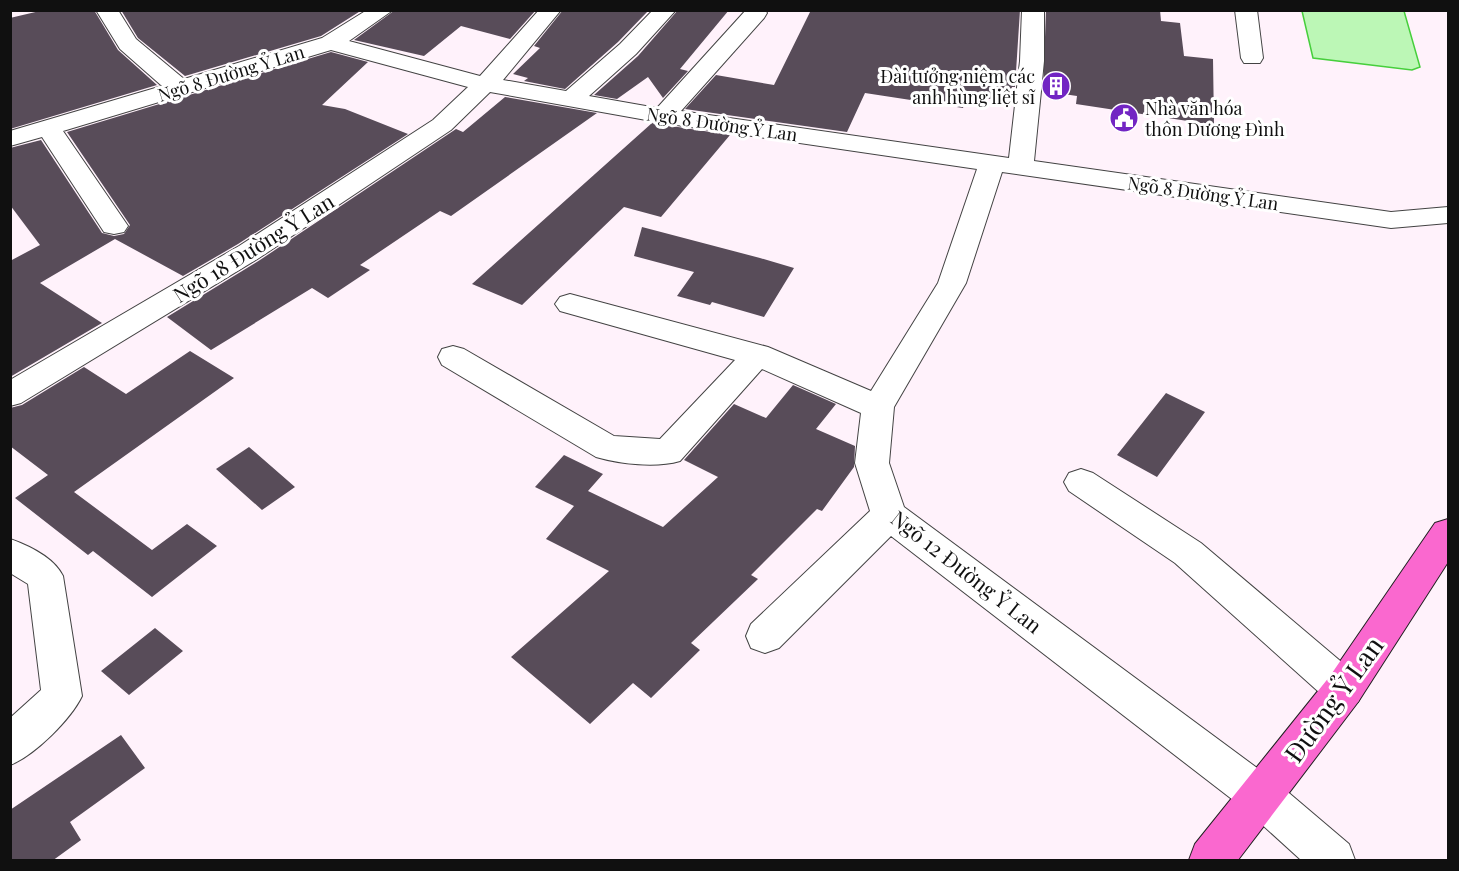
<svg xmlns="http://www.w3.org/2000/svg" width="1459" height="871" font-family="'Playfair Display',serif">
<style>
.water{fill:#bcf7b6;stroke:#46cf3c;stroke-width:1.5}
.building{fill:#584c59}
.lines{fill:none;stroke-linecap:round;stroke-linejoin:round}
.minor-casing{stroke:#434343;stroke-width:2}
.major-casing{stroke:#212121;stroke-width:2}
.minor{fill:#fff;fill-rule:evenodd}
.major{fill:#fa68cf;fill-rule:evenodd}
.labels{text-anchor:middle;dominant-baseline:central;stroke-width:6;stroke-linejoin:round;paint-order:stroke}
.far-street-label{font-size:18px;fill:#101010;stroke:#fff}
.far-poi-label{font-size:18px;fill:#101010;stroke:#fff;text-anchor:end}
.street-label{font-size:21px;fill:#101010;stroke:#fff}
.near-street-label{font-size:26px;fill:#101010;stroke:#fff}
</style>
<rect width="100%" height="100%" fill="#fff2fb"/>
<path class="water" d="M1302,11H1404L1420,67L1412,70L1313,58Z"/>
<path class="building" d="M44,10H94L118,50L157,85L10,129V18Z
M121,10H362L321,36L185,76L138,38Z
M395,10H536L510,39L461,26L424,56L354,40Z
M563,10H649L618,42L565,89L524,81L528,78L513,74L540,48L534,46Z
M678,10H729L680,69L688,71L663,98L648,77L617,99L594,95L638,56Z
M811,10H1020L1015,87H1012L1007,102L967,95L963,108L865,93L847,132L685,109L716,75L774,85Z
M1046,10H1160L1161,21L1180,23L1184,56L1213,59L1214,125L1076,104L1077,96L1043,91Z
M331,52L368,62L322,105L345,109L408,134L238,244L183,276L115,239L40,283L102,323L10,377V261L40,245L10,205V148L41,140L102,233L114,236L124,234L130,225L67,132Z
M505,97L597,113L451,216L440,211L360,265L370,270L328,298L312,288L211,350L167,317L260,260L456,129L463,132Z
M652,123L730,135L661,217L624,207L522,305L472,284Z
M642,227L760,258L794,268L764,317L712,302L710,305L677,296L694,272L634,256Z
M190,351L234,378L74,492L152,550L187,524L217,546L152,597L93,551L88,555L15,498L48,475L10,446V408L22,405L84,367L126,394Z
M793,385L836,404L816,429L855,446L854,467L822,511L817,509L751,575L758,579L691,643L700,650L651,698L633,683L590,724L511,657L609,571L546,539L574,506L535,487L564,455L603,474L588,491L663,527L718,477L684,460L734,404L766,418Z
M1166,393L1205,412L1157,477L1117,455Z
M249,447L295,487L262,510L216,469Z
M155,628L183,651L129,695L101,671Z
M121,735L145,768L70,822L81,840L52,861H10V810Z"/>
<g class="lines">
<g class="minor-casing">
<path id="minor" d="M96,10H118L136,39L184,79L322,38L367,10H393L349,41L480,76L539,10H561L503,80L566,91L620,44L653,10H676L636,54L589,96L657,108L746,10H765L767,13L764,18L681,111L1009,158L1020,61L1022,10H1044V61L1034,161L1391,212L1448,207V223L1391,228L1002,172L966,283L894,407L889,463L904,507L1276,782L1349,844L1355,860H1301L1246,810L891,536L779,648L765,653L751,648L746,636L751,624L870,511L855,463L861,413L762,369L680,461C656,468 620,464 596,457L442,365L438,357L442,349L453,346L464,349L614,436L660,439L735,360L560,311L555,304L560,297L570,294L768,347L871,391L938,283L977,169L663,123L490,92L451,130L259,258L21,403L10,406V380L239,246L433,120L468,87L331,50L63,131L128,226L124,232L114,234L104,232L42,137L10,146V131L162,86L120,49Z
M1235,10H1257L1263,58L1260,63H1244L1241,58Z
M1081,469L1093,473L1201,543L1358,676L1364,689L1358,702L1344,707L1330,702L1175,563L1069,491L1064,482L1069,473Z
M10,539C30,546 54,558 63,576L82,696C71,719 34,756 10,765V718L41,690L28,584L10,573Z"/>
</g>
<g class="major-casing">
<path id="major" d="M1448,519V562L1358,702L1238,860H1189L1195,844L1330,676L1435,523Z"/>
</g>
<use href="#minor" class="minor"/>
<use href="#major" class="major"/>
</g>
<defs>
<g id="building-disc" transform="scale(1.5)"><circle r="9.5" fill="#7225c3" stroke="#fff"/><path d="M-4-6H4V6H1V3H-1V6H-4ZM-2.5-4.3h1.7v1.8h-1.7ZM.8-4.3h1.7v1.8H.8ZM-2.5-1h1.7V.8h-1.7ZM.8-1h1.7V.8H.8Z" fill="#fff"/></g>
<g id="civic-disc" transform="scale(1.5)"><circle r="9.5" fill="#7225c3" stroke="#fff"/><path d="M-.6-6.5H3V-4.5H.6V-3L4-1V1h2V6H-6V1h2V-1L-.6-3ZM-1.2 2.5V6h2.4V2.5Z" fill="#fff"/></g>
</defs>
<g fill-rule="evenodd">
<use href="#building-disc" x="1056" y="86"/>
<use href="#civic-disc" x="1124" y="118"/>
</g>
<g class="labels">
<g class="far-street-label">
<text transform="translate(231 73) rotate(-17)">Ngõ 8 Đường Ỷ Lan</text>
<text transform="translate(722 124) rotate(8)">Ngõ 8 Đường Ỷ Lan</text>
<text transform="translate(1203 193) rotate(8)">Ngõ 8 Đường Ỷ Lan</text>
</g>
<g class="far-poi-label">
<text x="1035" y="76">Đài tưởng niệm các<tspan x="1035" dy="21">anh hùng liệt sĩ</tspan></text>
<text x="1145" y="108" text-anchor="start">Nhà văn hóa<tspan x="1145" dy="21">thôn Dương Đình</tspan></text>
</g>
<g class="street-label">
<text transform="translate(253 247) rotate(-32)">Ngõ 18 Đường Ỷ Lan</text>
<text transform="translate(967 571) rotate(38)">Ngõ 12 Đường Ỷ Lan</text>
</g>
<g class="near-street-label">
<text transform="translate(1333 699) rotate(-54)">Đường Ỷ Lan</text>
</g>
</g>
<rect width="1459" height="871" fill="none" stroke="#101010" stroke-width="24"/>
</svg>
